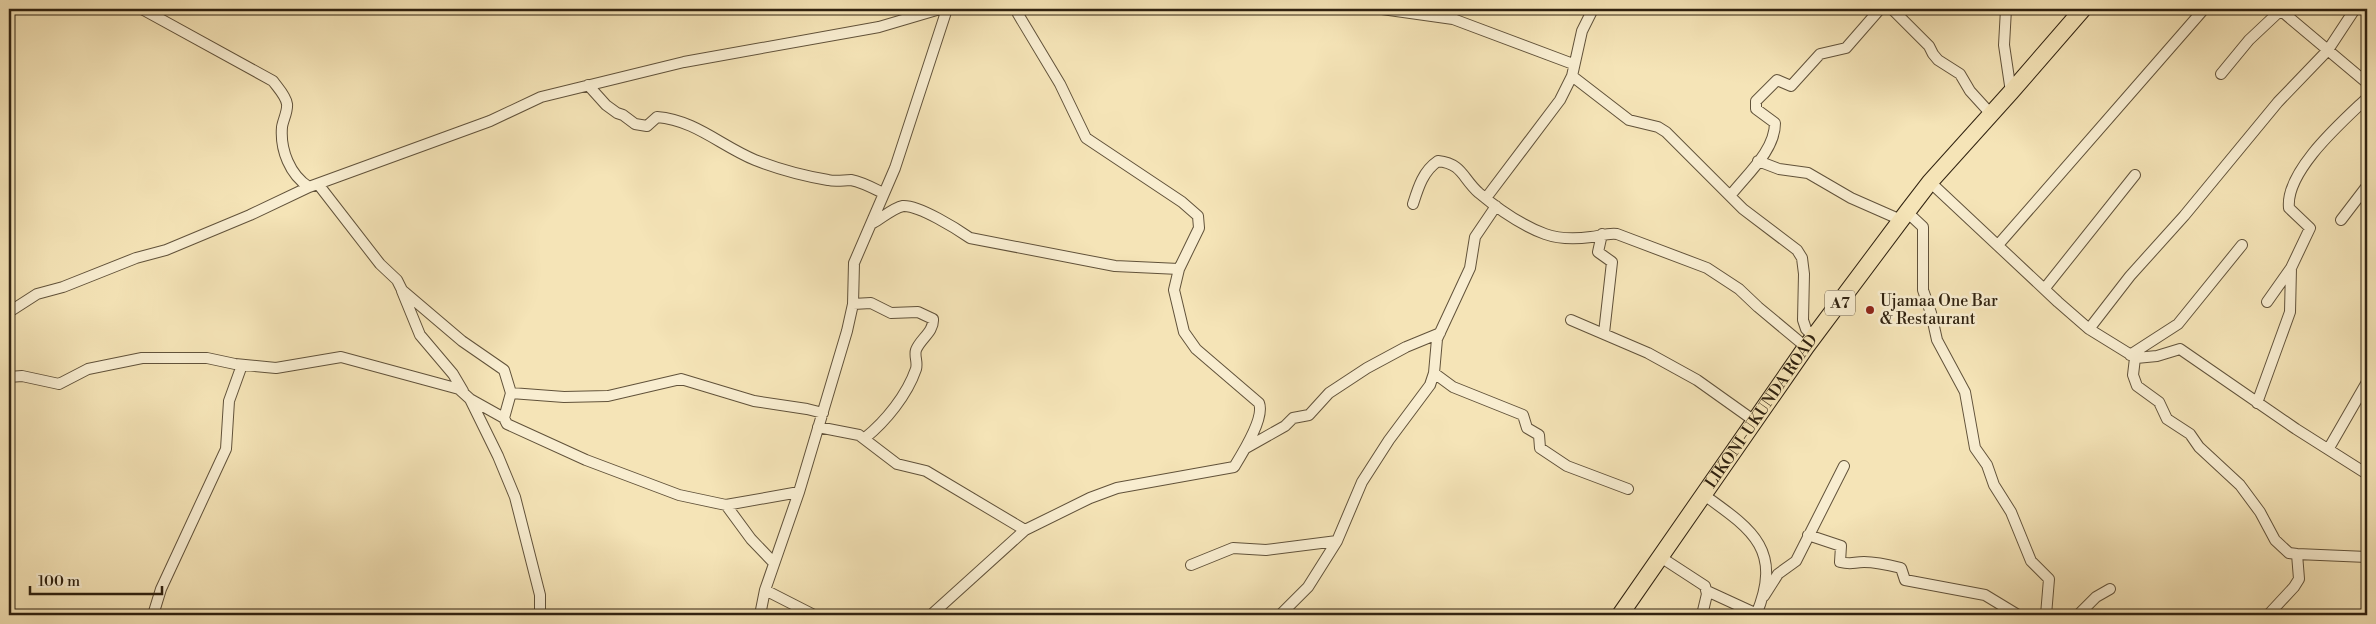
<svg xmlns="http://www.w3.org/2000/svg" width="2376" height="624" font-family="'Libre Bodoni',serif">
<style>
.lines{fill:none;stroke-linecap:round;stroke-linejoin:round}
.minor-casing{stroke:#61523a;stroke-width:12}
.trunk-casing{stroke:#302210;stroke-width:18}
.minor{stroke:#f8edd0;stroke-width:10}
.trunk{stroke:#f5e4b7;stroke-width:16}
.poi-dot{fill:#8f2418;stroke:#f8edd0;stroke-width:2}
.labels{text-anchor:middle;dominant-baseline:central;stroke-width:5;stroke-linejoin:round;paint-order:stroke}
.shield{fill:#f8edd0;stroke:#6c5f4a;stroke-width:1}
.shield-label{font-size:15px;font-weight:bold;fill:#302210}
.poi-label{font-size:16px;fill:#302210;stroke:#f8edd0;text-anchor:start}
.street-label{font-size:16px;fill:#302210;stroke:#f8edd0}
</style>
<rect width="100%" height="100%" fill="#f5e4b7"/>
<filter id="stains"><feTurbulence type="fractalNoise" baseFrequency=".004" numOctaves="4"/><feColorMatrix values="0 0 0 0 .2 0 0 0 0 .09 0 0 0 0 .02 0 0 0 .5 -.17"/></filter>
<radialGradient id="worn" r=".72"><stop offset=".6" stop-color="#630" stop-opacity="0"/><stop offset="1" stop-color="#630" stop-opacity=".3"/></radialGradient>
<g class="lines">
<g class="minor-casing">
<path id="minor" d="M142,9L273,81C278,88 286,96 287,104C288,111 283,120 282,127C280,150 290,175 309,187
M1382,9L1453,19L1573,64
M1892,9L1929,46L1933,54L1938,60L1960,74L1970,91L1990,113
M2006,9L2004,45L2011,92
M2279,9L2367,83
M2221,74L2249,40L2282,9
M1572,76L1629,120L1658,127L1666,132L1743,209L1797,250L1802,258L1804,274L1803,320L1806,329L1814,337
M588,85L606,105L617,113L623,115L635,124L647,126L657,117C695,120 721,146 755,160C778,169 804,176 828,180C836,182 844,180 851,180C862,182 873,188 883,193
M1758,161L1779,169L1808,173L1851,198L1901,220
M1930,182L2058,302L2089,329L2136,358L2157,356L2180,349L2296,429L2367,474
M318,184L380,264L397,280L402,290L462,341L504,370L511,393L504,418L507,424L586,460L679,495L726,505L799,492
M1730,196C1746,175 1775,151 1775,123L1756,109V101L1777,80L1791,86L1820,54L1846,48L1880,9
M1486,198L1560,100L1572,76L1582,31L1593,9
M1413,204C1418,188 1423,171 1438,161C1463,164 1462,178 1479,193C1498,209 1521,225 1545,234C1559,239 1576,239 1591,237C1600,236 1607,233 1617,234L1707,268L1739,289L1758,307L1806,347
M1907,212L1923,227V290L1931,313L1937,340L1965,392L1975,448L1987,465L1994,485L2011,512L2031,561L2049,579L2046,615
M2341,220L2367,186
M873,223C882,218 893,208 903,206C919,205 957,229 970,238L1115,266L1179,269
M1602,234L1598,252L1612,262L1604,333
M1998,245L2204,9
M2045,288L2135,175
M402,291L420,335L453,374L463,391
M2267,302L2291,268L2310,228L2289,208C2285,171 2343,121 2367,98
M853,304L871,303L891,313L918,312L933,319C934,332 920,339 916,350C914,356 918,362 916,369C907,395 886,421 865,438
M9,312L37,294L63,287L136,258L166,250L250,215L309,187L490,121L541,97L684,62L879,27L940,9
M1571,320L1648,353L1697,380L1756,422
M2089,329L2130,276L2184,216L2278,102L2328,50L2355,9
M2130,355L2178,324L2242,245
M2135,358L2133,375L2137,386L2159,402L2167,419L2190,434L2199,447L2240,485L2260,512L2275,540L2289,553L2297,554L2367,557
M1434,373L1453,387L1523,415L1527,428L1539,435L1540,448L1567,466L1628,489
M9,377L22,376L59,384L88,369L142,358H207L235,364L276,368L341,357L459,389L470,399L498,456L515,497L540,595V615
M511,393L564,397L608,396L681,379L754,401L807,409L823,413
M470,399L504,418
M2257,403L2290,312L2291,268
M818,427L859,435L897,464L926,471L1025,530
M1246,448L1285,426L1293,418L1309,415L1329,393L1367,368L1406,347L1440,333
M2329,448L2367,382
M1704,495C1753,530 1783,550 1756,615
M726,505L751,539L774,563
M1808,535L1841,546L1840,562C1853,565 1853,562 1864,562C1877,562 1889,565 1901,568L1905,580L1985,595L2018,615
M1662,558L1705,586L1707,594L1702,615
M1191,565L1233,548L1266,550L1337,541
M765,590L814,615
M1707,591L1757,614
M1764,596L1778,574L1796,561L1844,466
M153,615L161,589L226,449L229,401L242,365
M760,615L765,590L799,492L847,331L853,304L854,263L895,168L947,9
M931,615L1025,530L1090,498L1117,488L1234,467C1242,454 1265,418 1259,403L1196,349L1184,332L1174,290L1179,269L1199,228L1198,216L1182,202L1086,138L1060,84L1018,14L1017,9
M1280,615L1308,587L1337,541L1362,482L1389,440L1430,385L1434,373L1437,339L1470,268L1475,237L1496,206
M2078,615L2096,597L2110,589
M2268,615L2294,587L2299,579L2297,554"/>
</g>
<g class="trunk-casing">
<g id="trunk">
<path id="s1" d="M1620,615L1806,347L1907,212L1930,182L2011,92L2083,9"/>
</g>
</g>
<use href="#minor" class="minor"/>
<use href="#trunk" class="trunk"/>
</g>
<circle class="poi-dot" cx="1870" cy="310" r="5"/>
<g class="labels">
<rect class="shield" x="1825" y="290.5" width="30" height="25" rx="4"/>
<g class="shield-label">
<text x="1840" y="303">A7</text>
</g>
<g class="poi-label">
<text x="1880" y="301">Ujamaa One Bar<tspan x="1880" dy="18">&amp; Restaurant</tspan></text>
</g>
<g class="street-label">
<text stroke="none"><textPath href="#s1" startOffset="248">LIKONI-UKUNDA ROAD</textPath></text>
</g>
</g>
<rect width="2376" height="624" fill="none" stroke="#f5e4b7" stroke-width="30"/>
<rect x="10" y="10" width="2356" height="604" fill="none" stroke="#302210" stroke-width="2.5"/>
<rect x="15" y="15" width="2346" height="594" fill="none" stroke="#302210"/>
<path d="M30 586v8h132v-8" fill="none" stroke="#302210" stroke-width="2.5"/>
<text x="38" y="586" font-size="15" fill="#302210" stroke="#f8edd0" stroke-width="4" paint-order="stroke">100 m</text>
<rect width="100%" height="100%" filter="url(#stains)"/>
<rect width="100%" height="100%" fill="url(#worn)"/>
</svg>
